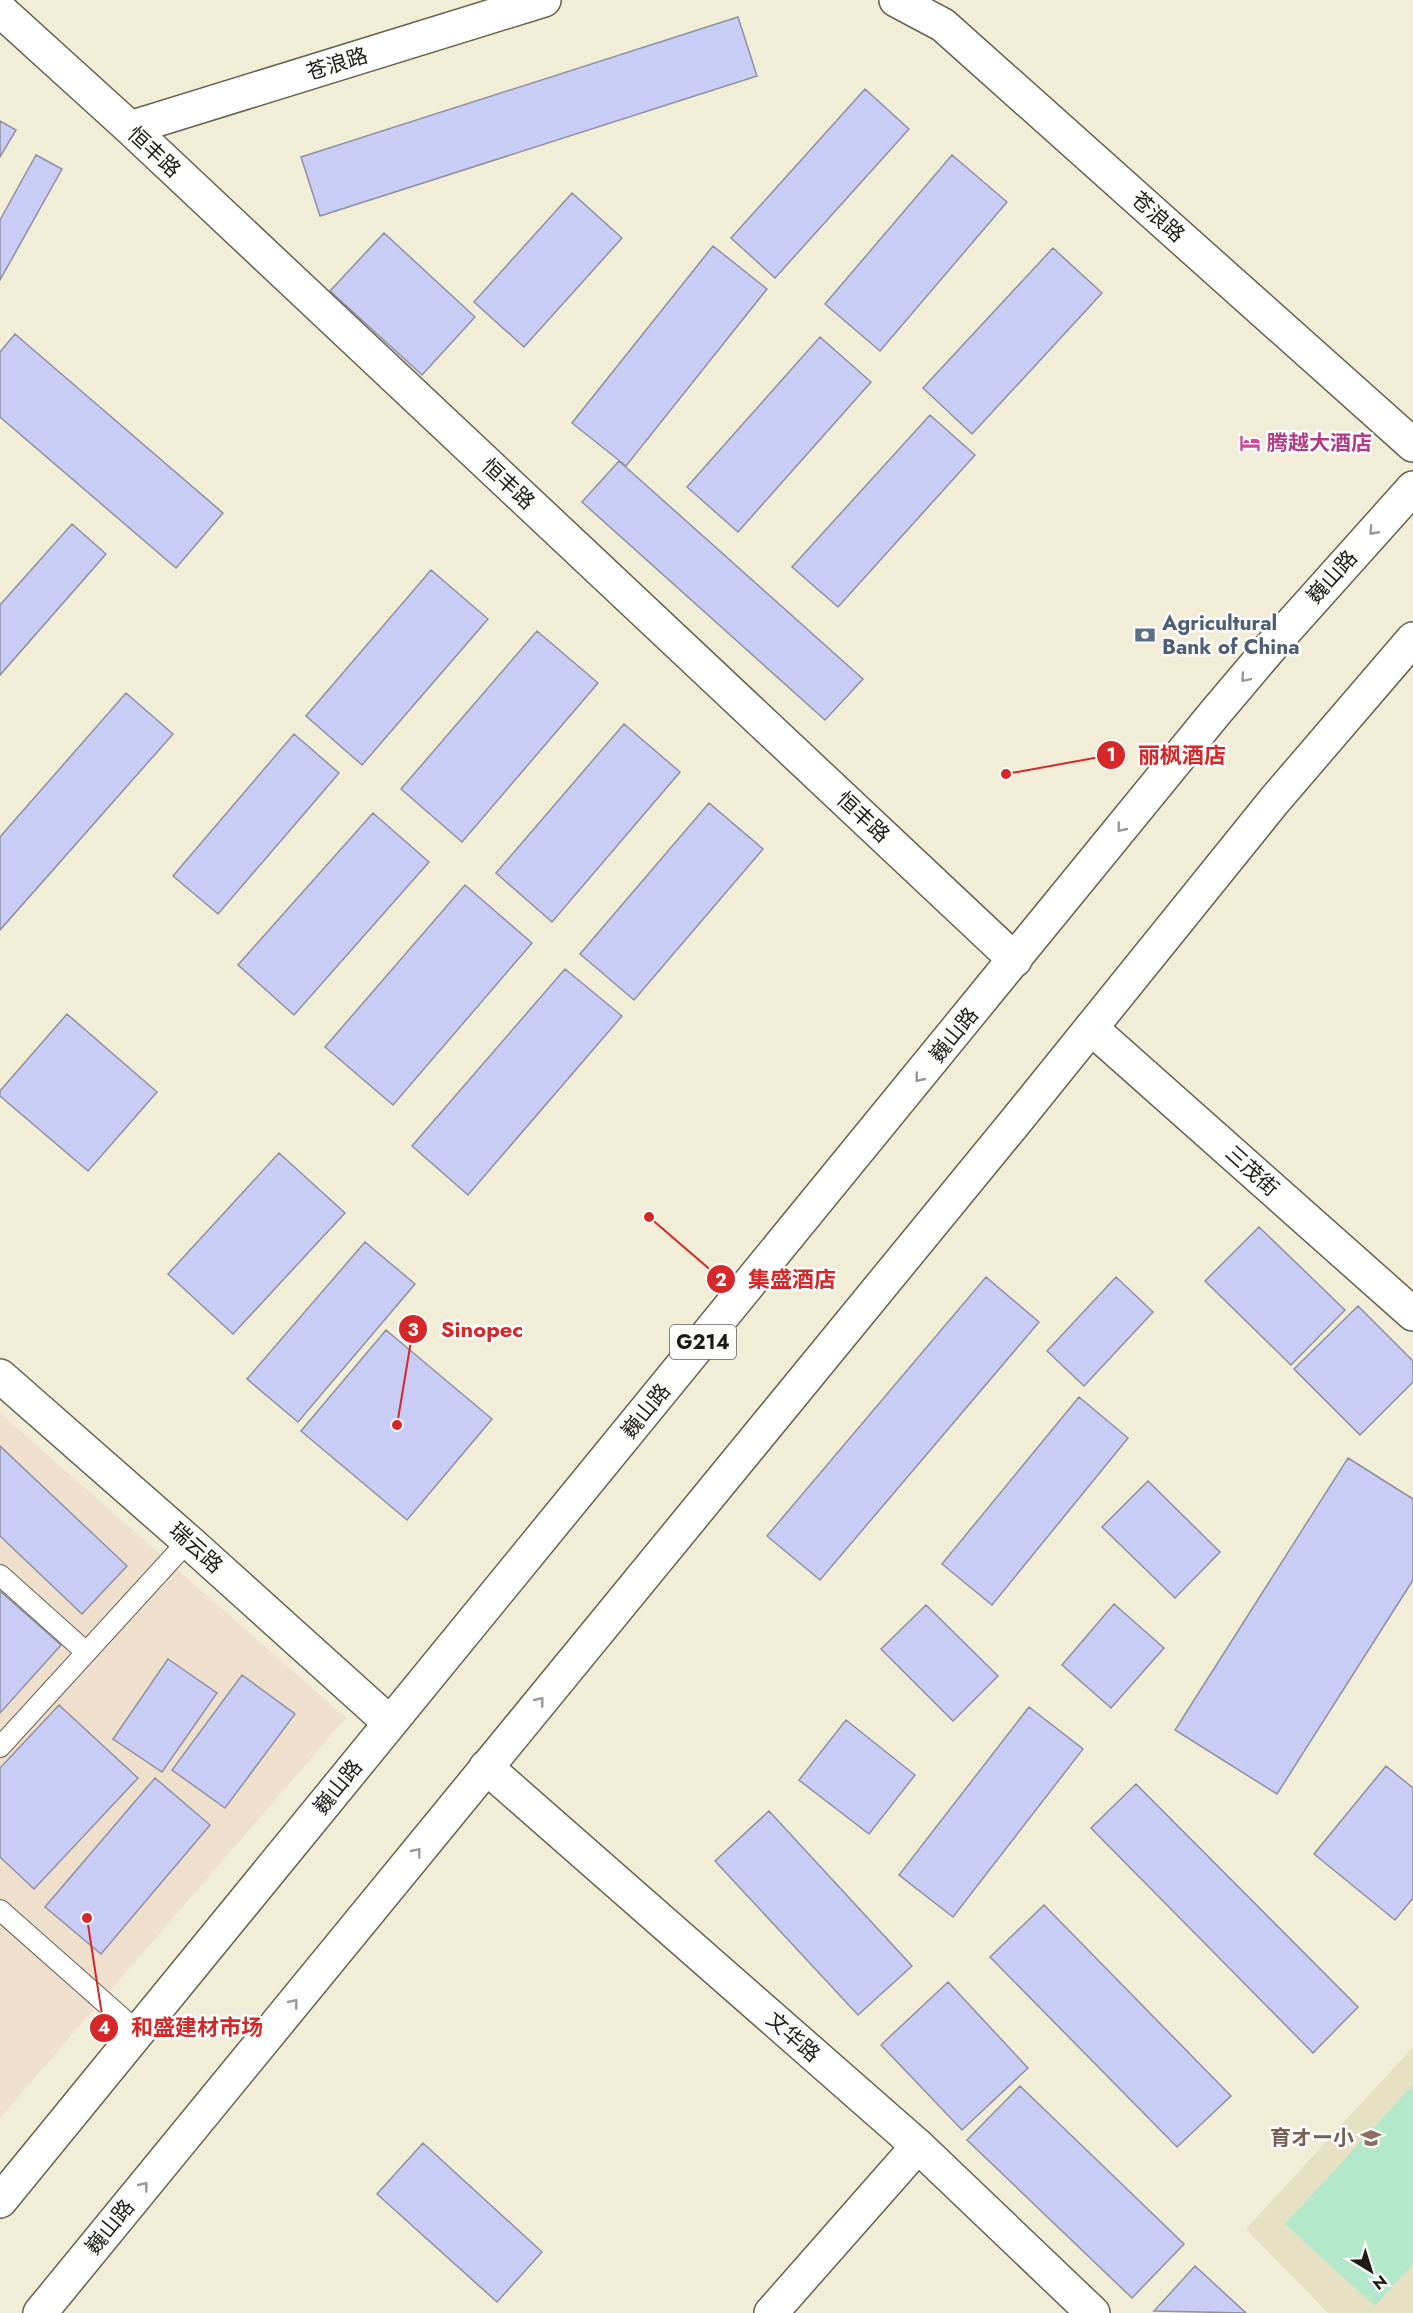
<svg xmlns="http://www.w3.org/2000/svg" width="1413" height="2313" font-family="Jost,'Noto Sans SC','Noto Sans JP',sans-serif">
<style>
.commercial{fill:#efdfcd}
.built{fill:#e7e1c4}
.green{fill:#b4e8cb}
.building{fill:#c9cdf5;stroke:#8d90a3;stroke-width:1.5}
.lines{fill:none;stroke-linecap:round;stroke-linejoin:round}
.service-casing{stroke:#66624f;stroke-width:22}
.minor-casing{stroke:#66624f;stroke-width:36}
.tertiary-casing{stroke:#66624f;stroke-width:36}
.trunk-casing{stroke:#66624f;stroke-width:36}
.service{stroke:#fff;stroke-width:20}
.minor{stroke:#fff;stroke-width:33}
.tertiary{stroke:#fff;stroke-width:33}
.trunk{stroke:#fff;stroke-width:33}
.oneway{stroke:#999895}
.labels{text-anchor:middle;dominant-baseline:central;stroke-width:5;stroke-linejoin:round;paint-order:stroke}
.shield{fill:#fff;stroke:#615f5a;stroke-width:1.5}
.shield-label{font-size:20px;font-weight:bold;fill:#1d1b14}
.street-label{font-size:21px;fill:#1d1b14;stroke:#fff}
.hotel-label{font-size:21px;font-weight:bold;fill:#b23c85;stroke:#fff;text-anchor:start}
.service-label{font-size:21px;font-weight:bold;fill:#4e5e75;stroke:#fff;text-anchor:start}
.education-label{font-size:21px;font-weight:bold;fill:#785e54;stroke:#fff;text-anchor:end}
.leader{fill:none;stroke:#d62828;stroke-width:2}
.callout-dot{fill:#d62828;stroke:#fff;stroke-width:2}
.mark-label{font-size:18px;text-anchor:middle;font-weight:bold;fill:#fff}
.callout-label{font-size:22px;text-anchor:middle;font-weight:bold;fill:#d62828;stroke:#fff;stroke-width:5;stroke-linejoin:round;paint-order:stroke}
</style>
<rect width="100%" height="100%" fill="#f1edd7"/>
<path class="commercial" d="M0,1413L346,1718L0,2118Z"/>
<path class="built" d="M1413,2047V2313H1328L1246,2229Z"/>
<path class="green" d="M1413,2085V2264L1375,2306L1285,2224Z"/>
<path class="building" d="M738,17L757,76L320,216L301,157Z
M865,89L909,129L775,278L731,238Z
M0,121L16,130L0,157Z
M36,155L62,169L0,280V220Z
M952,155L1007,202L880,351L825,304Z
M572,193L622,238L524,347L474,302Z
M384,233L475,317L422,375L330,291Z
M713,246L767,289L626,466L572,423Z
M1053,248L1102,293L972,434L923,388Z
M15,334L223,513L176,568L0,417V352Z
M820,337L871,382L738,532L687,487Z
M930,415L975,455L838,607L792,567Z
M619,461L863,679L825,720L582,502Z
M72,524L106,554L0,675V605Z
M431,570L488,619L362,765L306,716Z
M537,631L598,683L462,842L401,789Z
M126,693L173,734L0,930V837Z
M624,724L680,772L552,922L496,873Z
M294,734L339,773L218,914L173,876Z
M709,803L763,849L634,1000L580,954Z
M373,813L429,862L294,1015L238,965Z
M465,885L532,943L393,1105L325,1047Z
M565,969L622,1016L468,1195L412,1146Z
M67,1014L157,1092L88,1171L0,1096V1091Z
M279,1153L345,1213L233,1334L168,1274Z
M1259,1227L1345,1310L1291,1365L1205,1281Z
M365,1242L415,1284L298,1422L247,1379Z
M986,1277L1039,1322L820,1580L767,1536Z
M1116,1277L1153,1312L1084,1386L1047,1351Z
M1358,1306L1413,1361V1382L1360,1435L1294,1369Z
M386,1330L492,1419L407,1520L301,1431Z
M1079,1397L1128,1438L992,1605L942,1564Z
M0,1446L127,1566L82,1614L0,1536Z
M1348,1458L1413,1499V1580L1277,1794L1175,1730Z
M1148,1481L1220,1552L1175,1598L1102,1527Z
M0,1591L61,1645L0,1713Z
M1114,1604L1164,1648L1111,1708L1062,1665Z
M926,1605L998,1676L953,1721L881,1649Z
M168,1659L217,1693L162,1772L113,1739Z
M242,1675L295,1714L225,1808L172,1770Z
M59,1705L138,1778L34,1889L0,1857V1768Z
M1029,1707L1083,1749L953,1917L899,1875Z
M846,1720L915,1775L869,1834L799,1780Z
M1386,1766L1413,1788V1898L1395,1920L1314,1854Z
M155,1778L210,1825L101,1954L45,1907Z
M1136,1784L1358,2007L1313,2053L1091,1828Z
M769,1811L912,1966L858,2015L715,1861Z
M1044,1905L1231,2096L1177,2147L990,1957Z
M948,1982L1028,2068L962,2130L881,2045Z
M1020,2086L1184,2244L1132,2298L967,2140Z
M423,2143L542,2252L497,2302L377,2194Z
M1195,2266L1246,2313L1154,2311Z"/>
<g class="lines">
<g class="service-casing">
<path id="service" d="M0,1575L86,1652
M0,1747L188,1541
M0,1910L138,2032"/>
</g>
<g class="minor-casing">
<path id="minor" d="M771,2313L918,2146"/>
</g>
<g class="tertiary-casing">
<path id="tertiary" d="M896,0L943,25L1413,445
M0,10L130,128L1015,960
M130,128L544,0
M1091,1028L1413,1314
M0,1376L188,1541L390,1723
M486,1767L918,2146L1093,2313"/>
</g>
<g class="trunk-casing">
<path id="trunk" d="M0,2201L1215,713L1276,641L1413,488
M40,2313L1016,1121L1274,801L1413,639"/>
</g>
<use href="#service" class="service"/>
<use href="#minor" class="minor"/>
<use href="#tertiary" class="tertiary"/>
<use href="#trunk" class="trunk"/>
</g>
<defs><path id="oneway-chevron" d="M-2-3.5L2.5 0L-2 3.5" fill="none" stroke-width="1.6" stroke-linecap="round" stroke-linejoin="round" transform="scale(1.5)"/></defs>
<g class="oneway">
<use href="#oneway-chevron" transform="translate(1373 531) rotate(132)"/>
<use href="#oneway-chevron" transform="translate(1245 678) rotate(130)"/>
<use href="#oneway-chevron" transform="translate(1121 828) rotate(129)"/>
<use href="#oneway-chevron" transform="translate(919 1078) rotate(129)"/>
<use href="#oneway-chevron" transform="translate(540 1701) rotate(-51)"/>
<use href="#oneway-chevron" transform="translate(417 1852) rotate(-51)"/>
<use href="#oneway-chevron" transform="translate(294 2003) rotate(-51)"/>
<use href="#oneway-chevron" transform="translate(144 2186) rotate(-51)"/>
</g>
<defs>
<g id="hotel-bare" transform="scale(1.62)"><path d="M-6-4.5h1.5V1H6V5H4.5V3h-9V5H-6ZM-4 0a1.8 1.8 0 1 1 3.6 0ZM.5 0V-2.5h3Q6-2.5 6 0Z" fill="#d1479c" stroke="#fff" stroke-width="2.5" paint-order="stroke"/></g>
<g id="bank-bare" transform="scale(1.62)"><path d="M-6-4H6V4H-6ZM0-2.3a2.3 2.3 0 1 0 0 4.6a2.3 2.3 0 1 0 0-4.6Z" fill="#5c6f8a" stroke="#fff" stroke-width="2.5" paint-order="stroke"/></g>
<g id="school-bare" transform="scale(1.62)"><path d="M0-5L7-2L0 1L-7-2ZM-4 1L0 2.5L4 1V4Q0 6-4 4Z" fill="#8d6e63" stroke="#fff" stroke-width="2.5" paint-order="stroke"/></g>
</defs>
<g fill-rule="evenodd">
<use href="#hotel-bare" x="1250" y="443"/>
<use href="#bank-bare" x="1145" y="635"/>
<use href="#school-bare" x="1371" y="2138"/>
</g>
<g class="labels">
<rect class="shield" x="670" y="1325" width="66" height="34" rx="4.5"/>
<g class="shield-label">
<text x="703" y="1342">G214</text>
</g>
<g class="street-label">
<text transform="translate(337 64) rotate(-17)">苍浪路</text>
<text transform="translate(154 152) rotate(43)">恒丰路</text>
<text transform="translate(1158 217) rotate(42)">苍浪路</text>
<text transform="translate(508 484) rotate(43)">恒丰路</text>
<text transform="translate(1332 577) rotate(-48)">巍山路</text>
<text transform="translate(863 817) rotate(43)">恒丰路</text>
<text transform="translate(954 1035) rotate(-51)">巍山路</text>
<text transform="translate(1252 1171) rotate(42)">三茂街</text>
<text transform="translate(646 1411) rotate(-51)">巍山路</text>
<text transform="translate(196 1548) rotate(42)">瑞云路</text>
<text transform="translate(338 1787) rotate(-51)">巍山路</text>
<text transform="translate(793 2037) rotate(41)">文华路</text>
<text transform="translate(110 2227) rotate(-51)">巍山路</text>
</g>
<g class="hotel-label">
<text x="1267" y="443">腾越大酒店</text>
</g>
<g class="service-label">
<text x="1162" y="623">Agricultural<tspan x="1162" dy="24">Bank of China</tspan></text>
</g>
<g class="education-label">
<text x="1354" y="2138">育オー小</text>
</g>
</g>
<path class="leader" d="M1006 774L1111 755M649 1217L721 1279M397 1425L413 1329M87 1918L104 2028"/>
<g class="callout-dot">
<circle cx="1006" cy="774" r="6"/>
<circle cx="649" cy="1217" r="6"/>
<circle cx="397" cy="1425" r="6"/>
<circle cx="87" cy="1918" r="6"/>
<circle cx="1111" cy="755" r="15"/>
<circle cx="721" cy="1279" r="15"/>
<circle cx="413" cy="1329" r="15"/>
<circle cx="104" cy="2028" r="15"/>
</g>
<g class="mark-label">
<text x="1111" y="761">1</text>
<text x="721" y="1286">2</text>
<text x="413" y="1336">3</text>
<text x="104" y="2034">4</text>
</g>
<g class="callout-label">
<text x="1182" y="763">丽枫酒店</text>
<text x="792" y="1287">集盛酒店</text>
<text x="482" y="1337">Sinopec</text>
<text x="197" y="2035">和盛建材市场</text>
</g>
<g transform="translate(1371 2271) rotate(142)" stroke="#ffffff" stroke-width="4.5" paint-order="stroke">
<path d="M0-4.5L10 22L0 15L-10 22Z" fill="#1d1b14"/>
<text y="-9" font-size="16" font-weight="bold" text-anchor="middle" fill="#1d1b14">N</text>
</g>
</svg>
